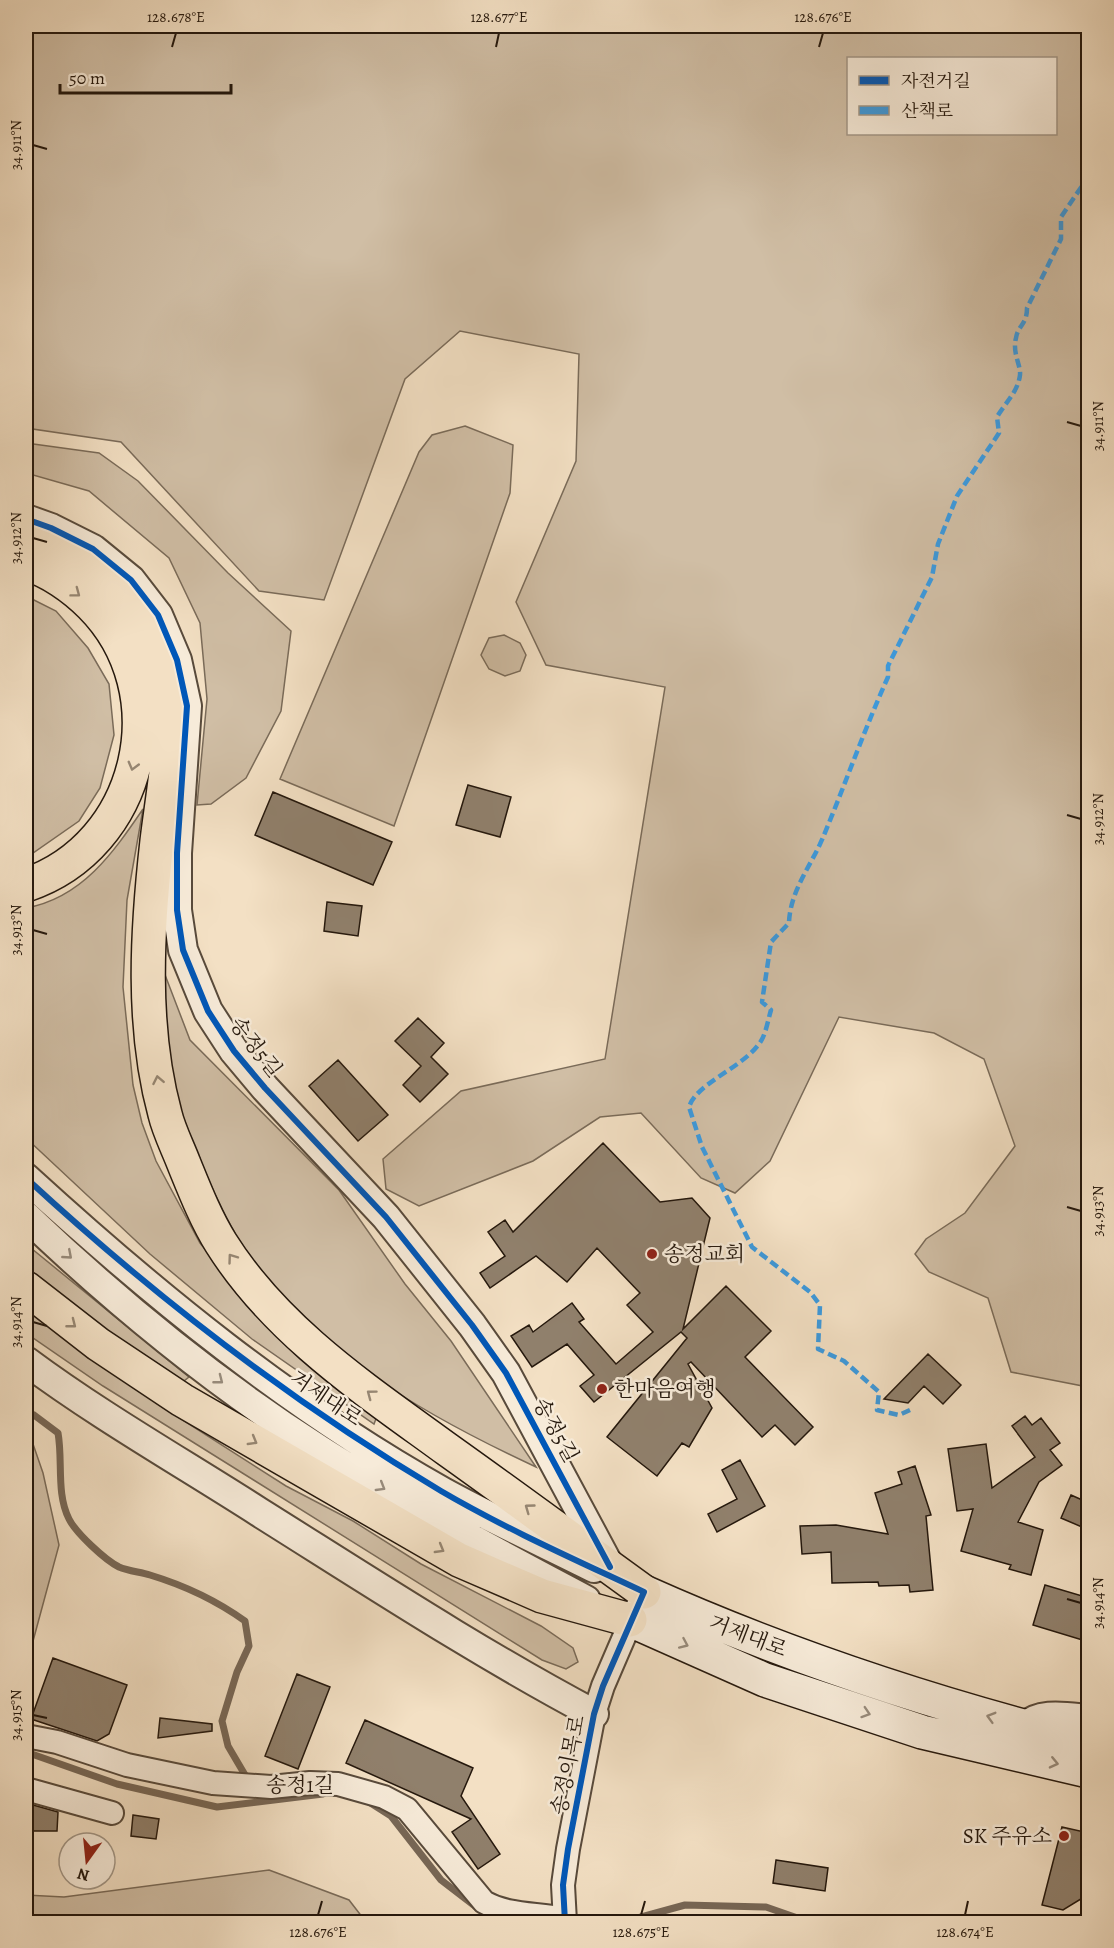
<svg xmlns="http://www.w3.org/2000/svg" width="1114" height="1948" font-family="Alegreya,'Noto Serif KR',serif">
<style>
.green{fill:#d0bea5;stroke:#7a6b59;stroke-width:1.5;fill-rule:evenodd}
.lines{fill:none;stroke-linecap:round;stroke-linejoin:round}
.stream{stroke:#776756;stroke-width:7}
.building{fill:#90806c;stroke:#25180d;stroke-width:1.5}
.minor-casing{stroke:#584a3b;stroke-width:26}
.tertiary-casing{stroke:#584a3b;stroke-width:32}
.secondary-casing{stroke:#25180d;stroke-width:36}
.trunk-casing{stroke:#25180d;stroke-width:36}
.minor{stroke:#f7ebd9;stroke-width:22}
.tertiary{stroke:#f7ebd9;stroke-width:28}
.secondary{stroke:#f7ebd9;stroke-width:33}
.trunk{stroke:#f3e0c4;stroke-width:33}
.quiet{stroke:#3c9ade;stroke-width:4.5;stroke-dasharray:9 4.5;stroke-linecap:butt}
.cycleway-casing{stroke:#f7ebd9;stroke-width:10}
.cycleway{stroke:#0057b8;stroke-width:6}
.oneway{stroke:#968672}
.oneway2{stroke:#988c7d}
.ticks{fill:none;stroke:#25180d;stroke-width:2}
.poi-dot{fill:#8f2418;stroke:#f7ebd9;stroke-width:2}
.labels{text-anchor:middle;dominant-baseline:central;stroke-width:5;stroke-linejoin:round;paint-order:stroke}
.street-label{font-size:21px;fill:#25180d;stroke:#f7ebd9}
.poi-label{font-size:21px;fill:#25180d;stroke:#f7ebd9;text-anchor:start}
.neatline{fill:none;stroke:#25180d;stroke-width:2}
.ticks-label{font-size:15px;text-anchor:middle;fill:#25180d}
</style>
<rect width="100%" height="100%" fill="#f3e0c4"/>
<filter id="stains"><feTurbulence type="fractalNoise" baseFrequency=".00333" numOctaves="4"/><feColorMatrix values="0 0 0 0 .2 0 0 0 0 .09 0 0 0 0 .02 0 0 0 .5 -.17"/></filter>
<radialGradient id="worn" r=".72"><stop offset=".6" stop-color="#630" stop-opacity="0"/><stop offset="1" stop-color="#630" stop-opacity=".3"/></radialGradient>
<path class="green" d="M26,26H1088V1387L1011,1372L988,1298L929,1272L915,1254L926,1239L965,1213L1015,1146L984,1059L934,1033L839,1017L770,1161L735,1193L701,1178L641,1113L600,1117L533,1161L419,1206L386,1189L383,1159L461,1091L605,1059L665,687L546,665L516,602L576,461L579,354L460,331L405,379L324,600L259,591L121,442L26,428ZM848,58H1056V134H848Z
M465,426L513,445L510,493L394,826L280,779L419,452L432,435Z
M26,443L99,453L138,481L228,573L291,631L281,711L246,778L211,804L197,805L207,699L200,623L169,558L89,491L26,473Z
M26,596L56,611L88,648L109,684L114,735L100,788L79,821L33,853L26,855Z
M504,635L520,643L526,655L520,671L505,676L489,669L481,655L489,638Z
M143,809L127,900L123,987L133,1085L142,1123L156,1161L200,1243L225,1274L377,1416L374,1424L252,1339L150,1254L26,1138V908C82,898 113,853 143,809Z
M162,967L190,1040L339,1190L405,1284L451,1341L536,1467C424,1415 312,1352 243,1246C225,1219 211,1186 199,1157C184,1121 169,1083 165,1044C162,1019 163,992 162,967Z
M26,1244L189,1377L156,1403L286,1486L353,1521L421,1564L541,1626L573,1648L578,1662L566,1669L542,1660L103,1386L26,1333Z
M26,1440L33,1444L43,1473L59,1545L26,1667Z
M269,1870L349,1900L366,1922H26V1895L64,1897Z"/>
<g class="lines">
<path class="stream" d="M26,1413L34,1415L58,1433C63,1460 56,1494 69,1519C76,1533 105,1560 119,1567C128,1571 140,1572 150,1575C183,1585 217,1601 245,1621L249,1646L237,1672L222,1721L228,1746L248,1780
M26,1752L117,1784L217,1807L323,1794
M369,1802L391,1816L441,1880L480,1910
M623,1922L685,1905L766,1907L809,1922"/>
</g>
<path class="building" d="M468,785L511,797L500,837L456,825Z
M273,792L392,842L373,885L255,835Z
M327,902L362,906L358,936L324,931Z
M418,1018L444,1043L431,1057L448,1074L420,1102L403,1085L421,1066L395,1041Z
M338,1060L388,1115L358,1141L309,1086Z
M603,1143L660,1202L692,1198L710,1218L683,1329L726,1286L771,1331L745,1357L813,1427L795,1445L775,1425L762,1437L691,1362L688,1364L712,1408L689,1447L682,1443L657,1476L607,1437L687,1338L681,1332L594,1402L580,1386L594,1375L567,1344L532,1367L511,1336L529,1325L533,1332L572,1303L584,1319L579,1322L616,1364L653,1332L627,1305L640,1293L597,1248L567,1282L536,1256L490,1288L480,1273L505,1256L488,1232L505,1220L513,1232Z
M928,1354L961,1385L943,1404L924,1386L908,1403L884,1399Z
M1025,1416L1032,1425L1041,1418L1060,1443L1050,1450L1062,1465L1039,1482L1018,1522L1043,1530L1031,1575L1009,1569L1011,1565L961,1551L973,1509L957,1511L948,1449L986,1444L992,1488L1035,1457L1012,1426Z
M740,1460L765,1506L717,1532L708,1514L737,1499L722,1470Z
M915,1466L931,1515L926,1516L933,1590L910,1592L909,1585L879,1586L878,1582L832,1583L831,1552L802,1554L800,1526L836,1525L888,1534L875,1493L902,1484L898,1472Z
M1071,1495L1089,1503V1530L1061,1518Z
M1045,1585L1089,1598V1642L1033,1625Z
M53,1658L127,1685L109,1734L97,1741L31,1719Z
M297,1674L330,1687L298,1769L265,1756Z
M160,1718L212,1724V1731L158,1738Z
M365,1720L473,1768L461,1796L500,1854L478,1869L452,1832L471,1819L346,1763Z
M26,1803L58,1812L57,1831H26Z
M133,1815L159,1819L156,1839L131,1836Z
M1062,1827L1089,1833V1894L1063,1910L1042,1905Z
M776,1860L828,1868L825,1891L773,1883Z"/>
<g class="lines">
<g class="minor-casing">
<path id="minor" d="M1022,1726C1037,1708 1067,1714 1088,1716
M26,1736L57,1742L127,1765L213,1783L271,1787L310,1783L338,1784L384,1797L407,1809L484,1902C509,1916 535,1913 564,1919
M26,1789L112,1813
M565,1922L563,1885L568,1849L594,1714L603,1686L637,1607"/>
</g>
<g class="tertiary-casing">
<path id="tertiary" d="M26,519L51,528L93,549L131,580L158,615L177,660L187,706L177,853V910L183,950L208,1011L234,1051L265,1088L386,1217L472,1325L506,1373L610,1567
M26,1178C154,1295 291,1407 443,1492C492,1519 544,1543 594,1568
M26,1216C116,1302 215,1383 320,1450C406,1505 496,1552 586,1600
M26,1361C100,1416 181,1462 259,1512C369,1581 479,1653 594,1714"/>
</g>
<g class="secondary-casing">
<path id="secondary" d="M644,1592C787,1656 936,1705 1088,1743
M630,1620L765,1680L922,1732L1088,1771"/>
</g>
<g class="trunk-casing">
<path id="trunk" d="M26,537C90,557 150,613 165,680C176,730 163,790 157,841C147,930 141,1026 165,1114C169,1131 178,1148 184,1164C195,1191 206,1219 221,1243C277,1332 366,1390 448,1450C514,1497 579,1545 644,1592
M26,564C49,570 74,588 91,605C178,692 142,846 26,885
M26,1288L98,1344L182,1400L459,1560L542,1596L630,1620"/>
</g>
<use href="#minor" class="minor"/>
<use href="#tertiary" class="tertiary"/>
<use href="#secondary" class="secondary"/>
<use href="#trunk" class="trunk"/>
<path class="quiet" d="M910,1410L899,1415L877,1410L879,1392L844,1361L818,1349L820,1305L810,1292L752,1247L702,1147L689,1107C697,1082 744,1068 761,1041C766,1033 768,1020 771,1010L762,1002L771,942L789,923C790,890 812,865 824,835C846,782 865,728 888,677V666L932,577L938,544L957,496L999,433L997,417C1005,403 1018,392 1020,375C1021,365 1012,353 1016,338C1018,325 1027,325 1027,308L1061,239V217L1084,183L1088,165"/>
<g class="cycleway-casing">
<path id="cycleway" d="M26,519L51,528L93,549L131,580L158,615L177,660L187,706L177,853V910L183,950L208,1011L234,1051L265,1088L386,1217L472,1325L506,1373L610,1567
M26,1178C154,1296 291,1402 441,1491C506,1529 576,1560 644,1592L603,1686L594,1714L568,1849L563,1885L565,1922"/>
</g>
<use href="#cycleway" class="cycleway"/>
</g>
<defs><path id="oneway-chevron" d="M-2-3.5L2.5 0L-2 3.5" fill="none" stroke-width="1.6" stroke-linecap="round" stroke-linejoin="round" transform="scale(1.5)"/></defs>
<g class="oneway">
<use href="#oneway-chevron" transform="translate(76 593) rotate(37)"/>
<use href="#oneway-chevron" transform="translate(133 766) rotate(105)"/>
<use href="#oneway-chevron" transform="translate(158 1080) rotate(-101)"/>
<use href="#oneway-chevron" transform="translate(232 1258) rotate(-126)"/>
<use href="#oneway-chevron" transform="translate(72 1324) rotate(38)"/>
<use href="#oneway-chevron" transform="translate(371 1394) rotate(-143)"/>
<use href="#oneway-chevron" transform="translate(253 1441) rotate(30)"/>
<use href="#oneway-chevron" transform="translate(529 1508) rotate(-144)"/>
<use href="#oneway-chevron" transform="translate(440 1549) rotate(30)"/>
</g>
<g class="oneway2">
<use href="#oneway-chevron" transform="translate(68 1255) rotate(41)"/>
<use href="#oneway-chevron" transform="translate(219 1380) rotate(38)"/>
<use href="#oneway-chevron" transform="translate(381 1487) rotate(31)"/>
<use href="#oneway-chevron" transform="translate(684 1644) rotate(24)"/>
<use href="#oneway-chevron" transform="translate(866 1713) rotate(18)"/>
<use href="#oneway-chevron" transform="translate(991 1717) rotate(-164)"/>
<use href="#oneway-chevron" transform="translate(1054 1763) rotate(13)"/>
</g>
<path class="ticks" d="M172,47L176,33M496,47L499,33M819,47L823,33M33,145L47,149M1067,422L1081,426M33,538L47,542M1067,815L1081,819M33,930L47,934M1067,1207L1081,1211M33,1322L47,1326M1067,1599L1081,1603M33,1715L47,1718M318,1915L322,1901M641,1915L645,1901M965,1915L968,1901"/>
<g class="poi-dot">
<circle cx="652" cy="1254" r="6"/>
<circle cx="602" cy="1389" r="6"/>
<circle cx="1064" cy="1836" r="6"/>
</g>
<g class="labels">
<g class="street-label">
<text transform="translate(256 1047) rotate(52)">송정5길</text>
<text transform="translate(326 1398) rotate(34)">거제대로</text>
<text transform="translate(556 1430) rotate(61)">송정5길</text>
<text transform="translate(748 1636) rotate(21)">거제대로</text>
<text transform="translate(568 1765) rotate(-79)">송정이목로</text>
<text x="300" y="1785">송정1길</text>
</g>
<g class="poi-label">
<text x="664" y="1254">송정교회</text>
<text x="614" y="1389">한마음여행</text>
<text x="1052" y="1836" text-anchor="end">SK 주유소</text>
</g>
</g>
<rect width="1114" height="1948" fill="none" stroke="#f3e0c4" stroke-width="66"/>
<rect x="847" y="57" width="210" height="78" fill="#f7ebd9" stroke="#a39787" stroke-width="1.5"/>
<rect x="859" y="76" width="30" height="9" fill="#0057b8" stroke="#a39787" stroke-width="1.5"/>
<text x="901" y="87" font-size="18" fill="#25180d">자전거길</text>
<rect x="859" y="106" width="30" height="9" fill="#3c9ade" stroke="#a39787" stroke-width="1.5"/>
<text x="901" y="117" font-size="18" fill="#25180d">산책로</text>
<g transform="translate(87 1861) rotate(195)"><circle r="28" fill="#f7ebd9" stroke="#a39787" stroke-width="1.5"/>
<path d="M0-4.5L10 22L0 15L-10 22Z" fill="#8f2418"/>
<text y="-9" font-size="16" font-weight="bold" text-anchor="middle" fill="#25180d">N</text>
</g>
<path d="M60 84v9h171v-9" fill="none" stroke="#25180d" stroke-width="3"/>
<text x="69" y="84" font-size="18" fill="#25180d" stroke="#f7ebd9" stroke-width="4.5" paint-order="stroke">50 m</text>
<rect x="33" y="33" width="1048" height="1882" class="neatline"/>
<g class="ticks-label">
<text x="176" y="22">128.678°E</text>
<text x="499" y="22">128.677°E</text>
<text x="823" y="22">128.676°E</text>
<text transform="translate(16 145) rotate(-90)" y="5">34.911°N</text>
<text transform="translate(1098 426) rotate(-90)" y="5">34.911°N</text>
<text transform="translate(16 538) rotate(-90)" y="5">34.912°N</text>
<text transform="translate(1098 819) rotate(-90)" y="5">34.912°N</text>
<text transform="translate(16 930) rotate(-90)" y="5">34.913°N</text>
<text transform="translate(1098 1211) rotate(-90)" y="5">34.913°N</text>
<text transform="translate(16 1322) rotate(-90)" y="5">34.914°N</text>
<text transform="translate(1098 1603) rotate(-90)" y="5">34.914°N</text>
<text transform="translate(16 1715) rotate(-90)" y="5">34.915°N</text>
<text x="318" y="1937">128.676°E</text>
<text x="641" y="1937">128.675°E</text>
<text x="965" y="1937">128.674°E</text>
</g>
<rect width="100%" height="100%" filter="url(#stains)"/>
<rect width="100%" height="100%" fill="url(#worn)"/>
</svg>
